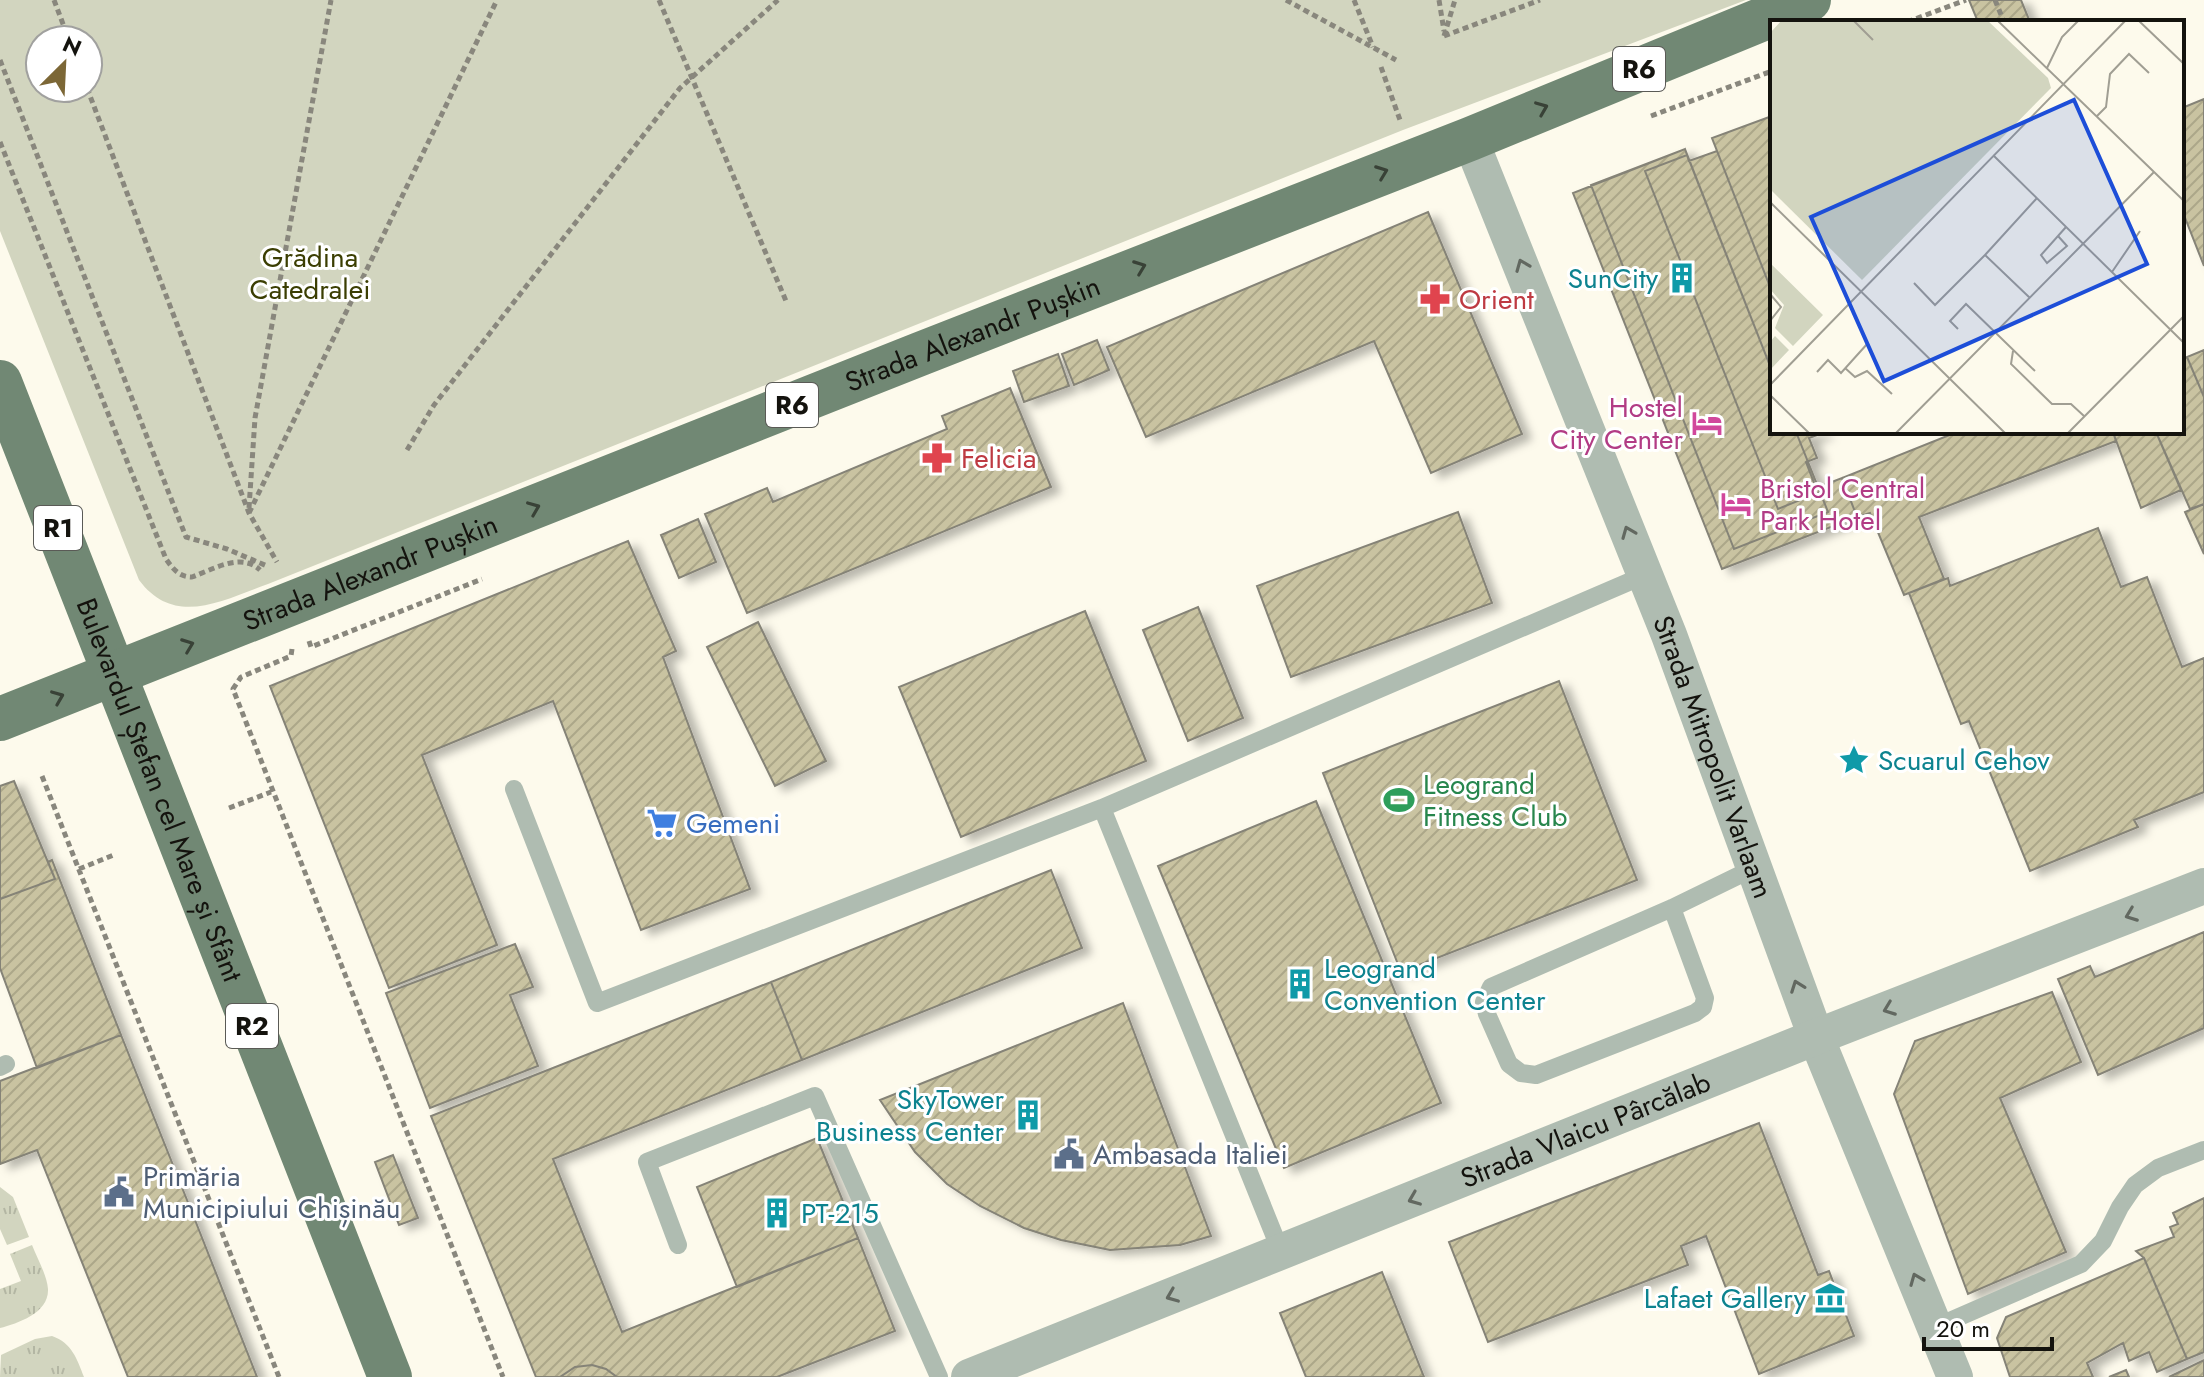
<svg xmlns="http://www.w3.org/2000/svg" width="2204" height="1377" font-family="Jost,sans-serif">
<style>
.grass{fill:url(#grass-tufts)}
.park{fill:#d2d5bf;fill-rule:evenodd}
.building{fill:url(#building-hatch);stroke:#858377;stroke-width:2;filter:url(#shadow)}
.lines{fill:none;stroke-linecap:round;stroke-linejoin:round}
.path{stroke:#89877d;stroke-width:5;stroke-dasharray:6 4;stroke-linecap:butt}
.service{stroke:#afbcb1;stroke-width:18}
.minor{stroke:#afbcb1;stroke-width:36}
.primary{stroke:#718874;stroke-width:44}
.oneway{stroke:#394237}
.oneway2{stroke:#626860}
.labels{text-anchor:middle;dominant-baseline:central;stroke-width:6;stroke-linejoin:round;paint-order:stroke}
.shield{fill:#fff;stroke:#5a5a56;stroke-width:2}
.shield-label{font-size:26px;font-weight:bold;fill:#14130e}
.park-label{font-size:28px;fill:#3b3e02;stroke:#fff}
.culture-label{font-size:28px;fill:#0d838f;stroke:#fff;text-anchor:end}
.health-label{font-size:28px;fill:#be3a42;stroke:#fff;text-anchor:start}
.street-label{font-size:28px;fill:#14130e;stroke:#fff}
.hotel-label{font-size:28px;fill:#b23c85;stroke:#fff;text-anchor:end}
.leisure-label{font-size:28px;fill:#27864d;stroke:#fff;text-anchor:start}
.shop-label{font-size:28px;fill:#366cbe;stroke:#fff;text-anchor:start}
.service-label{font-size:28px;fill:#4e5e75;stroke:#fff;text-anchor:start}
.inset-road{fill:none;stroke:#a09e93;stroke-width:2}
.view{fill:#1d4ed8;fill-opacity:0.15;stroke:#1d4ed8;stroke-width:4}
.inset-edge{fill:none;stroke:#14130e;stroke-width:4}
</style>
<defs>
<pattern id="grass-tufts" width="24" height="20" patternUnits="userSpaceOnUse" patternTransform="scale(2)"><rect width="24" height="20" fill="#d2d5bf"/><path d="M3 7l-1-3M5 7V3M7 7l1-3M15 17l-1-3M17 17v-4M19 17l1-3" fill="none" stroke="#b3b6a3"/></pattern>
<pattern id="building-hatch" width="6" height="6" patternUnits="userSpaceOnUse" patternTransform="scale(2)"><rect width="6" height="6" fill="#c9c3a1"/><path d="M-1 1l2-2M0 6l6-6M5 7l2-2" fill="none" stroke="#aca789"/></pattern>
<filter id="shadow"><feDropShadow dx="9" dy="5" stdDeviation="4" flood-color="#0004"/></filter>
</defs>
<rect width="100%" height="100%" fill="#fdfaec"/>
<path class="grass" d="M0,1187L13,1197L29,1237L7,1245L0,1229Z
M32,1245C37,1258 47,1275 48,1289C49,1313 18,1323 0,1328V1289L21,1281L10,1254Z
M52,1336C72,1343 77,1359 84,1377H0L1,1355L35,1339Z"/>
<path class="park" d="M0,0H1746L1403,130L268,584C222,600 175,628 139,580L0,231ZM40,40H88V88H40Z"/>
<path class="building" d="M1969,0H2021L2030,22H1978Z
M2204,99V266L2182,210V108Z
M1772,116V292L1712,138Z
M1685,149L1689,161L1717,151L1772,292V432H1825L1809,438L1817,458L1806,462L1816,488L1842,478L1857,517L1722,569L1573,193Z
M1685,149L1772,371V432H1796L1828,512L1734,549L1591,185Z
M1687,155L1772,371V432H1796L1820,492L1778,509L1645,171Z
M1428,212L1522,434L1431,473L1374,341L1146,437L1107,347Z
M1097,340L1109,370L1074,385L1062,354Z
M2204,350V397L2187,357Z
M1058,354L1069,386L1024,402L1013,371Z
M2187,357L2204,397V504L2190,509L2156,432H2182V359Z
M1010,388L1051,487L747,613L705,514L767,488L773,502L947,429L942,416Z
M1957,432H2113L2116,441L1919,517L1944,579L1904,595L1870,513L1857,517L1842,478Z
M2113,432H2156L2181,490L2141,508Z
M2204,504V554L2185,512Z
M1458,512L1492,603L1291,677L1257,586Z
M698,519L716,562L679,578L661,535Z
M2098,528L2121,587L2147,577L2182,667L2204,658V792L2134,820L2138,827L2030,871L1969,721L1961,724L1909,593L1948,578L1950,586Z
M628,541L676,651L663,657L750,889L641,930L553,701L422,755L497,945L389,988L270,686Z
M1198,607L1243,718L1188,741L1143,630Z
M1085,611L1146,761L961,837L899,687Z
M758,622L826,761L775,786L707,647Z
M1559,681L1637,880L1401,972L1323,773Z
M14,781L55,879L0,899V786Z
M1316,801L1441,1103L1284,1168L1158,866Z
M52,860L121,1035L37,1068L0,968V899L55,879L48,862Z
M1051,870L1082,948L802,1060L771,982Z
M2204,932V1028L2098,1075L2058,979L2090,966L2095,977Z
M515,944L533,987L510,995L538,1066L430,1108L386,993Z
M771,982L802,1060L553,1159L622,1332L858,1238L895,1331L777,1377H617L606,1369L592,1365L575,1367L560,1377H536L431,1116Z
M2052,992L2081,1062L2000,1098L2066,1252L1968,1294L1894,1094L1915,1041Z
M1123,1003L1211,1236L1180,1245L1110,1250L1061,1240L1024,1228L980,1206L947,1184L915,1152L880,1100Z
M121,1035L195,1220L257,1377H128L37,1150L0,1164V1081Z
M1759,1123L1818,1275L1829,1271L1854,1336L1759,1374L1706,1236L1681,1246L1688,1265L1488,1342L1449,1242Z
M817,1138L858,1238L737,1287L697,1187Z
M393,1155L418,1218L399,1225L375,1162Z
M2204,1198V1352L2187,1359L2144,1258L2136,1251L2174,1237L2170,1227L2178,1224L2173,1213Z
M2144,1258L2187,1359L2157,1372L2149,1352L2129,1361L2123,1343L2087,1363L2093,1377H2010L1997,1338L2006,1317Z
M1382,1272L1424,1377H1306L1280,1313Z
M2204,1360V1377H2169Z
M592,1365L606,1369L617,1377H560L575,1367Z
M2126,1370L2129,1377H2109Z"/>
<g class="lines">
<path class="path" d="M54,0L69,40
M659,0L786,301
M1286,0L1396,60
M1354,0L1373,47
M1439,0L1444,31
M1995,0L2004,22
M1907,22L1966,0
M1444,36L1540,0
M1444,36L1455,0
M0,60L186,537L227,549L267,566
M1381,67L1400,120
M87,88L249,513L277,562
M1651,116L1772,71
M0,142L166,559C173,569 179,577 192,577C214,569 241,552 260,570
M407,450L434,405L680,88L778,0
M249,508L255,418L331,0
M249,513L497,0
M309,641L311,647L482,579
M292,649L291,656L241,677L233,689L503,1377
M42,776L279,1377
M229,808L271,792
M79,869L116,854"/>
<path class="service" d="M514,789L597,1003L1102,808
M1672,908L1705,998L1703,1007L1695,1013L1536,1075L1521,1073L1509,1064L1487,1014L1484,1002L1491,987L1672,908L1754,868
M0,1067L6,1064
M678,1245L647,1162L815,1096L939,1377
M1281,1252L1102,808L1645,575
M1936,1327L2081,1264L2103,1241L2120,1207L2135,1185L2158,1168L2204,1150"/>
<g class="minor">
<path id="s1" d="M1470,139L1669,635L1816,1037L1955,1377"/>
<path id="s2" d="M969,1377L1816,1037L2204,886"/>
</g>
<g class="primary">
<path id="s3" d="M0,382L390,1377"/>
<path id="s4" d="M0,719L920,354L1470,139L1809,0"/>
</g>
</g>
<defs><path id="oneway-chevron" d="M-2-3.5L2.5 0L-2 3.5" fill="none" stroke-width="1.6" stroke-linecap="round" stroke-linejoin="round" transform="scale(2)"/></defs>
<g class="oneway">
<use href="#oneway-chevron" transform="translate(1542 108) rotate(-22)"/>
<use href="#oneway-chevron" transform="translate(1382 172) rotate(-21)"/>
<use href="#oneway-chevron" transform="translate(1140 267) rotate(-21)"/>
<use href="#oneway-chevron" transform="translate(534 508) rotate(-22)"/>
<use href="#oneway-chevron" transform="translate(188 645) rotate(-21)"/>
<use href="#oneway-chevron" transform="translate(58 697) rotate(-22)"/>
</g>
<g class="oneway2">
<use href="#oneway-chevron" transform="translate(1522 265) rotate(-112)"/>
<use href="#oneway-chevron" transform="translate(1628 532) rotate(-112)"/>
<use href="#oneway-chevron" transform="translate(2131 915) rotate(159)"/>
<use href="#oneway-chevron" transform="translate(1797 986) rotate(-110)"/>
<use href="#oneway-chevron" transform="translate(1889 1009) rotate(159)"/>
<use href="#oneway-chevron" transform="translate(1414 1199) rotate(158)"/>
<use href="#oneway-chevron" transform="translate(1916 1279) rotate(-112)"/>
<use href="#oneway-chevron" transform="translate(1172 1296) rotate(158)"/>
</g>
<defs>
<g id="building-bare" transform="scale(2.4)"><path d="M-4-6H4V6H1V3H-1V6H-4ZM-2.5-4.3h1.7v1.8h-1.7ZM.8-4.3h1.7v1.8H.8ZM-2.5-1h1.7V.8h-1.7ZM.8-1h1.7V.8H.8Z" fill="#0f9aa8" stroke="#fff" stroke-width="2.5" paint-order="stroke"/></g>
<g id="pharmacy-bare" transform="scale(2.4)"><path d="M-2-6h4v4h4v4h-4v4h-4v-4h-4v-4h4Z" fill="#e0444e" stroke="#fff" stroke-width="2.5" paint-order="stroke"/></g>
<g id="hotel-bare" transform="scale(2.4)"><path d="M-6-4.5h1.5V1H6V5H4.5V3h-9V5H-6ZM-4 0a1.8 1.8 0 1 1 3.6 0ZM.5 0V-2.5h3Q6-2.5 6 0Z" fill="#d1479c" stroke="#fff" stroke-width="2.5" paint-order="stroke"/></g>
<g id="sight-bare" transform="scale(2.4)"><path d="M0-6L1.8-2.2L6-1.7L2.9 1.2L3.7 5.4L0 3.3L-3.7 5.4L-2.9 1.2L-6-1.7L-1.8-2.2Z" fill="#0f9aa8" stroke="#fff" stroke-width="2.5" paint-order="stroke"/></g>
<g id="stadium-bare" transform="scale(2.4)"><path d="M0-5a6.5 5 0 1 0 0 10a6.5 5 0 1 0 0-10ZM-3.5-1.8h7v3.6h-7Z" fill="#2e9e5b" stroke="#fff" stroke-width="2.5" paint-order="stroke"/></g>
<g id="supermarket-bare" transform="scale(2.4)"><path d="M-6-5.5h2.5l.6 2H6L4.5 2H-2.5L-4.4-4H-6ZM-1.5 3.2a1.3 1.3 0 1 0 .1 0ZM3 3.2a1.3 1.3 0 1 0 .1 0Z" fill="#3f7fe0" stroke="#fff" stroke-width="2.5" paint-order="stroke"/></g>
<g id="civic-bare" transform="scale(2.4)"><path d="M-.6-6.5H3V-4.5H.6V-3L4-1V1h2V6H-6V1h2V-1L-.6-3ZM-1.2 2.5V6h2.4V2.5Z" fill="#5c6f8a" stroke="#fff" stroke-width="2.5" paint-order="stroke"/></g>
<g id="museum-bare" transform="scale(2.4)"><path d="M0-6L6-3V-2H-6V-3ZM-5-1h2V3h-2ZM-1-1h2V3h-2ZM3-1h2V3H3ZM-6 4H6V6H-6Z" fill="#0f9aa8" stroke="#fff" stroke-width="2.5" paint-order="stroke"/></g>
</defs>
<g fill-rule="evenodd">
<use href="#building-bare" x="1682" y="278"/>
<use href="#pharmacy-bare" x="1435" y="299"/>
<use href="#hotel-bare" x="1707" y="423"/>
<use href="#pharmacy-bare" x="937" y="458"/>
<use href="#hotel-bare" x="1736" y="504"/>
<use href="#sight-bare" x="1854" y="760"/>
<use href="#stadium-bare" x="1399" y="800"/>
<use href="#supermarket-bare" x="662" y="823"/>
<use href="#building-bare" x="1300" y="984"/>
<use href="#building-bare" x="1028" y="1115"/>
<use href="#civic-bare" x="1069" y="1154"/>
<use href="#civic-bare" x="119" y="1192"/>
<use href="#building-bare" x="777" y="1213"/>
<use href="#museum-bare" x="1830" y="1298"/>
</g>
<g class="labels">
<g class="shield">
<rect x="1613" y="47" width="52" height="44" rx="6"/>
<rect x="766" y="383" width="52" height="44" rx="6"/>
<rect x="34" y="506" width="48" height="44" rx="6"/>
<rect x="226" y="1004" width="52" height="44" rx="6"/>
</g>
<g class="shield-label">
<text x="1639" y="69">R6</text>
<text x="792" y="405">R6</text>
<text x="58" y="528">R1</text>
<text x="252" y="1026">R2</text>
</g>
<g class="park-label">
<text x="310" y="257">Grădina<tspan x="310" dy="32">Catedralei</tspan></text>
</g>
<g class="culture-label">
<text x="1658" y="278">SunCity</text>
<text x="1878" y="760" text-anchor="start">Scuarul Cehov</text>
<text x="1324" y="968" text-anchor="start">Leogrand<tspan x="1324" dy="32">Convention Center</tspan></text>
<text x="1004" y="1099">SkyTower<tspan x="1004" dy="32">Business Center</tspan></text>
<text x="801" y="1213" text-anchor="start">PT-215</text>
<text x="1806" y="1298">Lafaet Gallery</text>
</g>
<g class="health-label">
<text x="1459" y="299">Orient</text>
<text x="961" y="458">Felicia</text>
</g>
<g class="street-label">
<text stroke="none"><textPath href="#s4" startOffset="1046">Strada Alexandr Pușkin</textPath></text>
<text stroke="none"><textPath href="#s4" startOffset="398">Strada Alexandr Pușkin</textPath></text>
<text stroke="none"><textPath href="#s1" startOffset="664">Strada Mitropolit Varlaam</textPath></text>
<text stroke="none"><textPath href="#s3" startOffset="438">Bulevardul Ștefan cel Mare și Sfânt</textPath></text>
<text stroke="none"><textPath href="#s2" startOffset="664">Strada Vlaicu Pârcălab</textPath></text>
</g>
<g class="hotel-label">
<text x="1683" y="407">Hostel<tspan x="1683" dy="32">City Center</tspan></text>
<text x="1760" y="488" text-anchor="start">Bristol Central<tspan x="1760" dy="32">Park Hotel</tspan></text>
</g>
<g class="leisure-label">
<text x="1423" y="784">Leogrand<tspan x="1423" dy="32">Fitness Club</tspan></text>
</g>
<g class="shop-label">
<text x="686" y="823">Gemeni</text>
</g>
<g class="service-label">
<text x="1093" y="1154">Ambasada Italiei</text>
<text x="143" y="1176">Primăria<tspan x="143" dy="32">Municipiului Chișinău</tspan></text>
</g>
</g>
<g transform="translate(1770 20)">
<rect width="414" height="414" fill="#fdfaec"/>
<path d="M0,243L53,295L23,326L5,308L14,285L0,269ZM5,316L19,330L0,350V322Z" fill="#d2d5bf"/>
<path d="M12,0H217L278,58L281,68L92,260L0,169V13Z" fill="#d2d5bf"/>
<path class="inset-road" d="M83,0L103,20M227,0L414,181M368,0L414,44M277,48L292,17L309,0M327,96L336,87L340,54L359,34L379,53M223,135L414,323M0,182L236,414M288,216L297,226L277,243L271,235L296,207M342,252L370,211M144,263L165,285L215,235M0,274L11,287L0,301M260,278L215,235L267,178M188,309L180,301L196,284L265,351M243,331L241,344L282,384H301L314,396M75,348L85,357L97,351L122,374M47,352L58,340L71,353L98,323M0,365L356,0M0,375L40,414M125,414L384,152M297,414L414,296"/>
<path class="view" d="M304,80L377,244L114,361L41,197Z"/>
<rect width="414" height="414" class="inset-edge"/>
</g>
<g transform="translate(64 64) rotate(24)"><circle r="38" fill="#ffffff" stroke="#a1a19f" stroke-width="2"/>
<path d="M0-6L14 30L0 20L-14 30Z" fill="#7c6736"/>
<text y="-12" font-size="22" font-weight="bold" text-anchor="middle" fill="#14130e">N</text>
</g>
<path d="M1924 1337v12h128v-12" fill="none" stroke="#14130e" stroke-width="4"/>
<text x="1936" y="1337" font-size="24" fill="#14130e" stroke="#ffffff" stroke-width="6" paint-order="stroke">20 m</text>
</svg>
